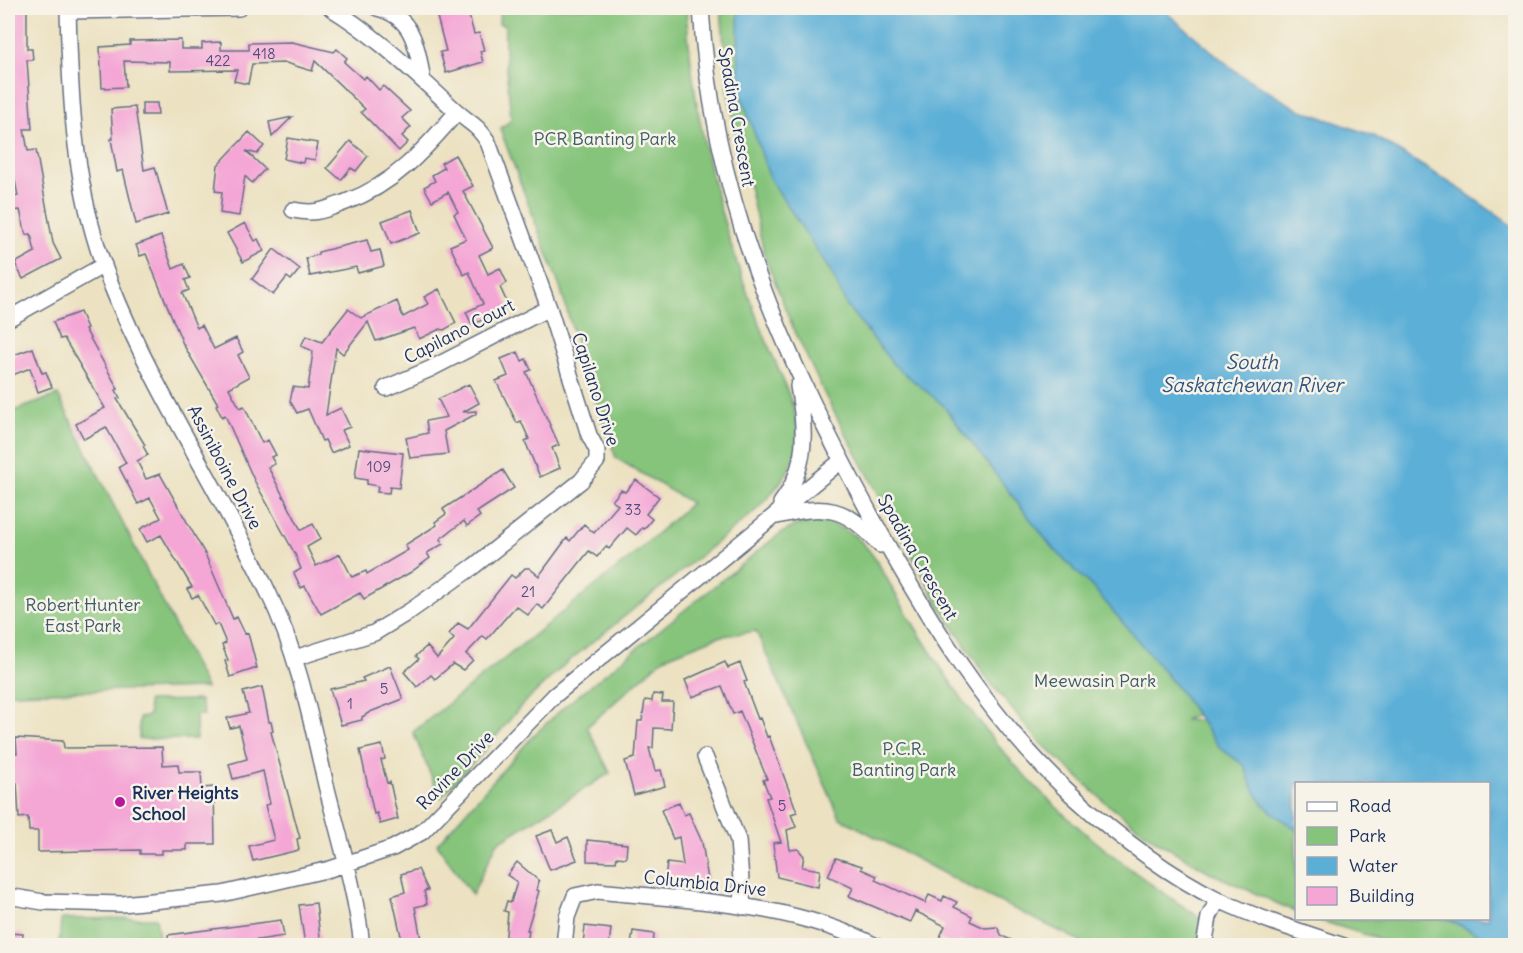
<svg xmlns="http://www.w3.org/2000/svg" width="1523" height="953" font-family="Delius,sans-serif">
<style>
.green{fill:#86c47b;stroke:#507a6c;stroke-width:1.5}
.water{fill:#5bafd7;stroke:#3b6f9a;stroke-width:1.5}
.building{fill:#f4a6d5}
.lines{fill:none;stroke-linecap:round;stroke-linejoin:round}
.minor-casing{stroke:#646e81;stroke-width:18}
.minor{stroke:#fff;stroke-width:15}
.poi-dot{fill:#b5179e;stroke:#f7f3e8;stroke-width:2}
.labels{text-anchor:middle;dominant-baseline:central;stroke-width:5;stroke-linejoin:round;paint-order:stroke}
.number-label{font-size:15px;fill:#514d7c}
.street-label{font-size:18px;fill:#1b2f5e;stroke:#f7f3e8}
.park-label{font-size:18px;fill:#3b5c67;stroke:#f7f3e8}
.poi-label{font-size:18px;font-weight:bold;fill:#1b2f5e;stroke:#f7f3e8;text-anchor:start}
.water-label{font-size:20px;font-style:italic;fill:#2e5582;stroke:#f7f3e8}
</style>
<rect width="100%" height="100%" fill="#f7f3e8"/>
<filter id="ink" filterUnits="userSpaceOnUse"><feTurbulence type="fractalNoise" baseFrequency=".0167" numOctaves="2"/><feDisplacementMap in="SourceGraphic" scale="12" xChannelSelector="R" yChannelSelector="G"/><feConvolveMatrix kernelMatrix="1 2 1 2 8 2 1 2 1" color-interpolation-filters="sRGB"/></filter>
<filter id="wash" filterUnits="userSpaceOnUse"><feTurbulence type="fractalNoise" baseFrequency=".008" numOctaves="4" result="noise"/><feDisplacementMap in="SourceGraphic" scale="24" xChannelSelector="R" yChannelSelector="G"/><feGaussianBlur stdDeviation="1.35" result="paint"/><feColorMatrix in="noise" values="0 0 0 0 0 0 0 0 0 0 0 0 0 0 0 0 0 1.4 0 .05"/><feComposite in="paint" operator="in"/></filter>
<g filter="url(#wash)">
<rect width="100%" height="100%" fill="#ece2c2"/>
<path class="green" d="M500,8H686C693,124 723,239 769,347C781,376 804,419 796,451C789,477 770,496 752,514L564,665L520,707L484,751L440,798L413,732L630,558L691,503L616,458L582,364L561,290L500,129L511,120C509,88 503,57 505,25L499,24Z
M721,8H749L1204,711L1184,720L1216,722L1296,787V912L1213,874L1155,840L1107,804L1039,741L988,680L940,607L827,399L793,328L765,257L728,93Z
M58,395L206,688L8,693V413Z
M811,521C866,524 877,564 902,605C939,668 980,730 1031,782C1081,835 1141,879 1202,919L1199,945H1083L1074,938L969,887L840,818L756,631L717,637L664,658L587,727L610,773L497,843L472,895L437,844L533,736L565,706L778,535L796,525Z
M200,700L204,715H196V739H139V718L149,716L148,701Z
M156,918L160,945H59L61,919Z
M1315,919H1481L1515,931V945H1399Z"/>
<path class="water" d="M738,8H1161L1239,74L1296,108L1374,136L1463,191L1515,228V944L1477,934L1447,919L1488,918V784H1296V829C1266,809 1255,802 1245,766L1220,748L1176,686L1097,592L1050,545L942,404L894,365L847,306L831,272L770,179L739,89Z"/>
<g id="blocks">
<path class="building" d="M8,8H27V49H32L33,60H27L32,129H24L28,151L36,150L53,243L61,259L23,279L15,263L35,252L31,234L26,235L20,210L8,211V199L18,196L10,155H8Z
M456,8H467L474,34L479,33L484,50L480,51L483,62L446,73L440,52L446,51L436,13Z
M181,40V49H202V43L221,42V50H249V43L292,42L334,52L337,49L347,58L344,62L363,79L366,76L379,90L383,86L410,111L402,118L411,127L402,136L408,142L399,151L361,112L365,109L315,61L312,71L286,63L252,64L248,84L234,81L237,70L170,71V62L124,61L126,87L102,88L100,47L130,45V41Z
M142,103H157L158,115H142Z
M135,107L144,170L155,167L168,214L136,224L123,170L117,172L111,139H113L111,109Z
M292,117L272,137L269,122Z
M249,132L264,146L257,154L246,151L265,169L252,183L245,176L239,216L220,213L222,192L215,191L218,165Z
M288,138L318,143L315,160L304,158L303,163L284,159Z
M350,141L368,156L356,171L351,168L341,180L327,168Z
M455,155L473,186L463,191L493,248L479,255L488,274L500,268L507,283L500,287L509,307L472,325L466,312L483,304L469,272L464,275L450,246L466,239L454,214L458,212L448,192L432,201L424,187L435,181L432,175L444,168L441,163Z
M412,210L420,233L391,244L382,221Z
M245,223L255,241L258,239L264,251L243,262L227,233Z
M161,236L173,269L184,264L190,278L185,280L189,290L182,293L197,328L202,325L214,349L236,338L243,352L238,355L249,377L229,388L240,408L244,406L262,443L268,440L276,455L271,457L275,464L268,467L301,530L313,524L321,539L307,547L316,566L340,554L352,577L366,571L367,574L408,550L405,545L437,525L435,522L446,514L443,509L503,470L514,488L477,512L480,516L467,526L464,521L440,539L443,544L427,553L430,558L411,572L364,599L360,593L321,614L305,586L301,588L294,573L301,569L295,554L254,480L225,415L222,417L216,405L218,404L183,344L146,254L140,256L136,245Z
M367,240L371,252L380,250L384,266L358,273L356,267L310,276L306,258L318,255V252Z
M274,249L300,269L291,280L287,277L273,295L252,279Z
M439,289L456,323L444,330L440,329L419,339L414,328L376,341L368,322L343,354L336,348L326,415L341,408L350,427L342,430L349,445L331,453L325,440L322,441L308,409L297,413L290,401L293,387L308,389L313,351L301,346L306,336L322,342L348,309L361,318L397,301L403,317L428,304L424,297Z
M80,312L87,328L85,329L118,389L116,390L120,398L117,399L145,445L143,446L148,455L137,461L146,479L160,474L205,554L233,619L237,617L245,634L248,633L257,668L230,677L225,661L228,660L222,645L226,643L218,624L214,625L198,595L192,598L187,589L192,587L161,535L147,542L140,529L161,518L150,498L138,504L119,467L126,463L106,427L84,439L76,424L105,408L64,338L60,339L53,322Z
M33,348L42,373L46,372L52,387L38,392L30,368L8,377V357Z
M518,352L522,361L526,359L531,370L526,372L559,445L552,448L560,468L540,477L525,441L529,439L521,421L517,423L496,381L508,376L501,359Z
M469,384L479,403L463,412L476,411V414L444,431L448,454L410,458L406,438L428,433L426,421L447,417L438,399Z
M359,448L403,453L399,488L390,487L389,493L377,492L378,486L367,484V480L355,478Z
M636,480L659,497L646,514L652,519L644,529L642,528L636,535L627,528L609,549L606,546L597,557L589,551L543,609L537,604L528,615L516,606L487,639L483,636L466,654L473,660L463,670L453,664L435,679L431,675L417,687L404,672L419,659L416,656L427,646L437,658L454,639L449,634L458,623L468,629L511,575L515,578L525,568H529L539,576L567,538L570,541L584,524L594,533L618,505L612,501L621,490L625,492Z
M725,662L728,668L740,663L747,681L744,682L758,719L760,718L767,737L769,736L797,812L791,814L796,827L787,830L790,850L798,849L804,856L802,867L820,870L818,887L777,877L773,843L781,842L766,798L770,797L763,780L767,779L740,711L733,714L722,686L692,697L685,680Z
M390,666L403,699L370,712L362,717V720L341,725L330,689L364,681L362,678Z
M262,687L269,722H271L273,731L271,732L300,838L297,839L299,850L253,861L249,846L274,840L265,805L270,804L263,771L233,779L229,764L247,759L239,726L230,728L227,718L249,713L243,692Z
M653,694L663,695L662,702H673L671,729L654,728L653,748H649L655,771L661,770L665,786L634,795L625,761L635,758L638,721H642L645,700L652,701Z
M16,738L63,741L64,748L162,747L163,765L178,764L179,772H201L202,788L214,787L215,844H187V850H162V854H140V850L38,852V831H29L28,817L19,818L17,783H8V753H17Z
M382,745L385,759L381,760L387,783L390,782L398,819L380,824L377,813L374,814L360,750Z
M679,803L684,815L689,813L702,842L708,880L691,883L665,880L667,863L683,865L679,837L673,839L661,810Z
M552,830L557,842L568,837L577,860L550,870L536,836Z
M587,840L627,844L626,858L617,857L616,862L587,861Z
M836,858L862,866L861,869L877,876L875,880L925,903L929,895L942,901L944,896L957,902L954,907L972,916L970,921L985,928L997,927L1002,936L1022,945H968L960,941L958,945H953L939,939L945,926L915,911L910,922L849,896L853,888L828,876Z
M517,862L539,881L537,890L539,891L527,930H529L527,945H505L508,912L504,911L507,901L511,902L517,882L507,875Z
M418,869L428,890L424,891L427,904L415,907L422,945H403L392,896L405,892L401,874Z
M316,903L321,945H305L299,905Z
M281,920L284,936L226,945H169L168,935Z
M585,926L611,929L609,945H583Z
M633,931L654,934L653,945H631Z
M8,933L23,934L22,945H8Z"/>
</g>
</g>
<g filter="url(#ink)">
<use href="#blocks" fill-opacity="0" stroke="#646e81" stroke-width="1.5"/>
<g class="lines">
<g class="minor-casing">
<path id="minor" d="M68,8C70,101 74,194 110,282C153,391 219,488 269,594C298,654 311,720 326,785C339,837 356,891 362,946
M377,8C412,16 417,45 422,76
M701,8C712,200 784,356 875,523C929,621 988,718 1072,795C1115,834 1167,874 1219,900C1259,919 1302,932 1344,946
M68,11L239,8
M293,210C316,215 324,210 346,202C395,184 424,150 457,112
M8,319L104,265
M386,388L430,369L549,308
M781,503C808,467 806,429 798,386
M777,516C825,504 846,506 880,545
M295,658L374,633L410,611L474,566L581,481L597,461V450L589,435L549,308L488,142C476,123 470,124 455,110C415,74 377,36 331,8
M705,757L738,840L743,907
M8,896L43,902L122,904L222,894L330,869L393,848L422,832L555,695L841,461
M564,946L567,917L575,896L598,891C692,901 790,902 876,946
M1204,946L1209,917L1218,899"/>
</g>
<use href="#minor" class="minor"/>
</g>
</g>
<circle class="poi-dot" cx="120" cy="802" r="6"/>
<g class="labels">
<g class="number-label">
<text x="264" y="53">418</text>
<text x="218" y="60">422</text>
<text x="379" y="466">109</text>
<text x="633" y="509">33</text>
<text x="528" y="591">21</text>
<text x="384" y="688">5</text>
<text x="350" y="703">1</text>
<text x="782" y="805">5</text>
</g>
<g class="street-label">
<text transform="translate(737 117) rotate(80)">Spadina Crescent</text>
<text transform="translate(459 331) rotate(-27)">Capilano Court</text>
<text transform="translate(596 389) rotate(72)">Capilano Drive</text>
<text transform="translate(225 467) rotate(62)">Assiniboine Drive</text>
<text transform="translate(918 557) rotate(60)">Spadina Crescent</text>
<text transform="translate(455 770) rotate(-46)">Ravine Drive</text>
<text transform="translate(705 883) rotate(6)">Columbia Drive</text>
</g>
<g class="park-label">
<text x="605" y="138">PCR Banting Park</text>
<text x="83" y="604">Robert Hunter<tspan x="83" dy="21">East Park</tspan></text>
<text x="1095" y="680">Meewasin Park</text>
<text x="904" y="748">P.C.R.<tspan x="904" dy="21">Banting Park</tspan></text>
</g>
<g class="poi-label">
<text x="132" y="792">River Heights<tspan x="132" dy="21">School</tspan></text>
</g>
<g class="water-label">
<text x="1252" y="361">South<tspan x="1252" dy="23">Saskatchewan River</tspan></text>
</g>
</g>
<rect width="1523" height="953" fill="none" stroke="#f7f3e8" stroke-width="30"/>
<rect x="1295" y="782" width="195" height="138" fill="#f7f3e8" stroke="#9fa5b1" stroke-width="1.5"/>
<rect x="1307" y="802" width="30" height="9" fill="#ffffff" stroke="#9fa5b1" stroke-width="1.5"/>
<text x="1349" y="812" font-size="18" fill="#1b2f5e">Road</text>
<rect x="1307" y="827" width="30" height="18" fill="#86c47b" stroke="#9fa5b1" stroke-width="1.5"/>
<text x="1349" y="842" font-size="18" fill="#1b2f5e">Park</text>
<rect x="1307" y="857" width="30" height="18" fill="#5bafd7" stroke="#9fa5b1" stroke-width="1.5"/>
<text x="1349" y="872" font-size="18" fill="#1b2f5e">Water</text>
<rect x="1307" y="887" width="30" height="18" fill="#f4a6d5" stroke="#9fa5b1" stroke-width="1.5"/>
<text x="1349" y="902" font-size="18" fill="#1b2f5e">Building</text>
</svg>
